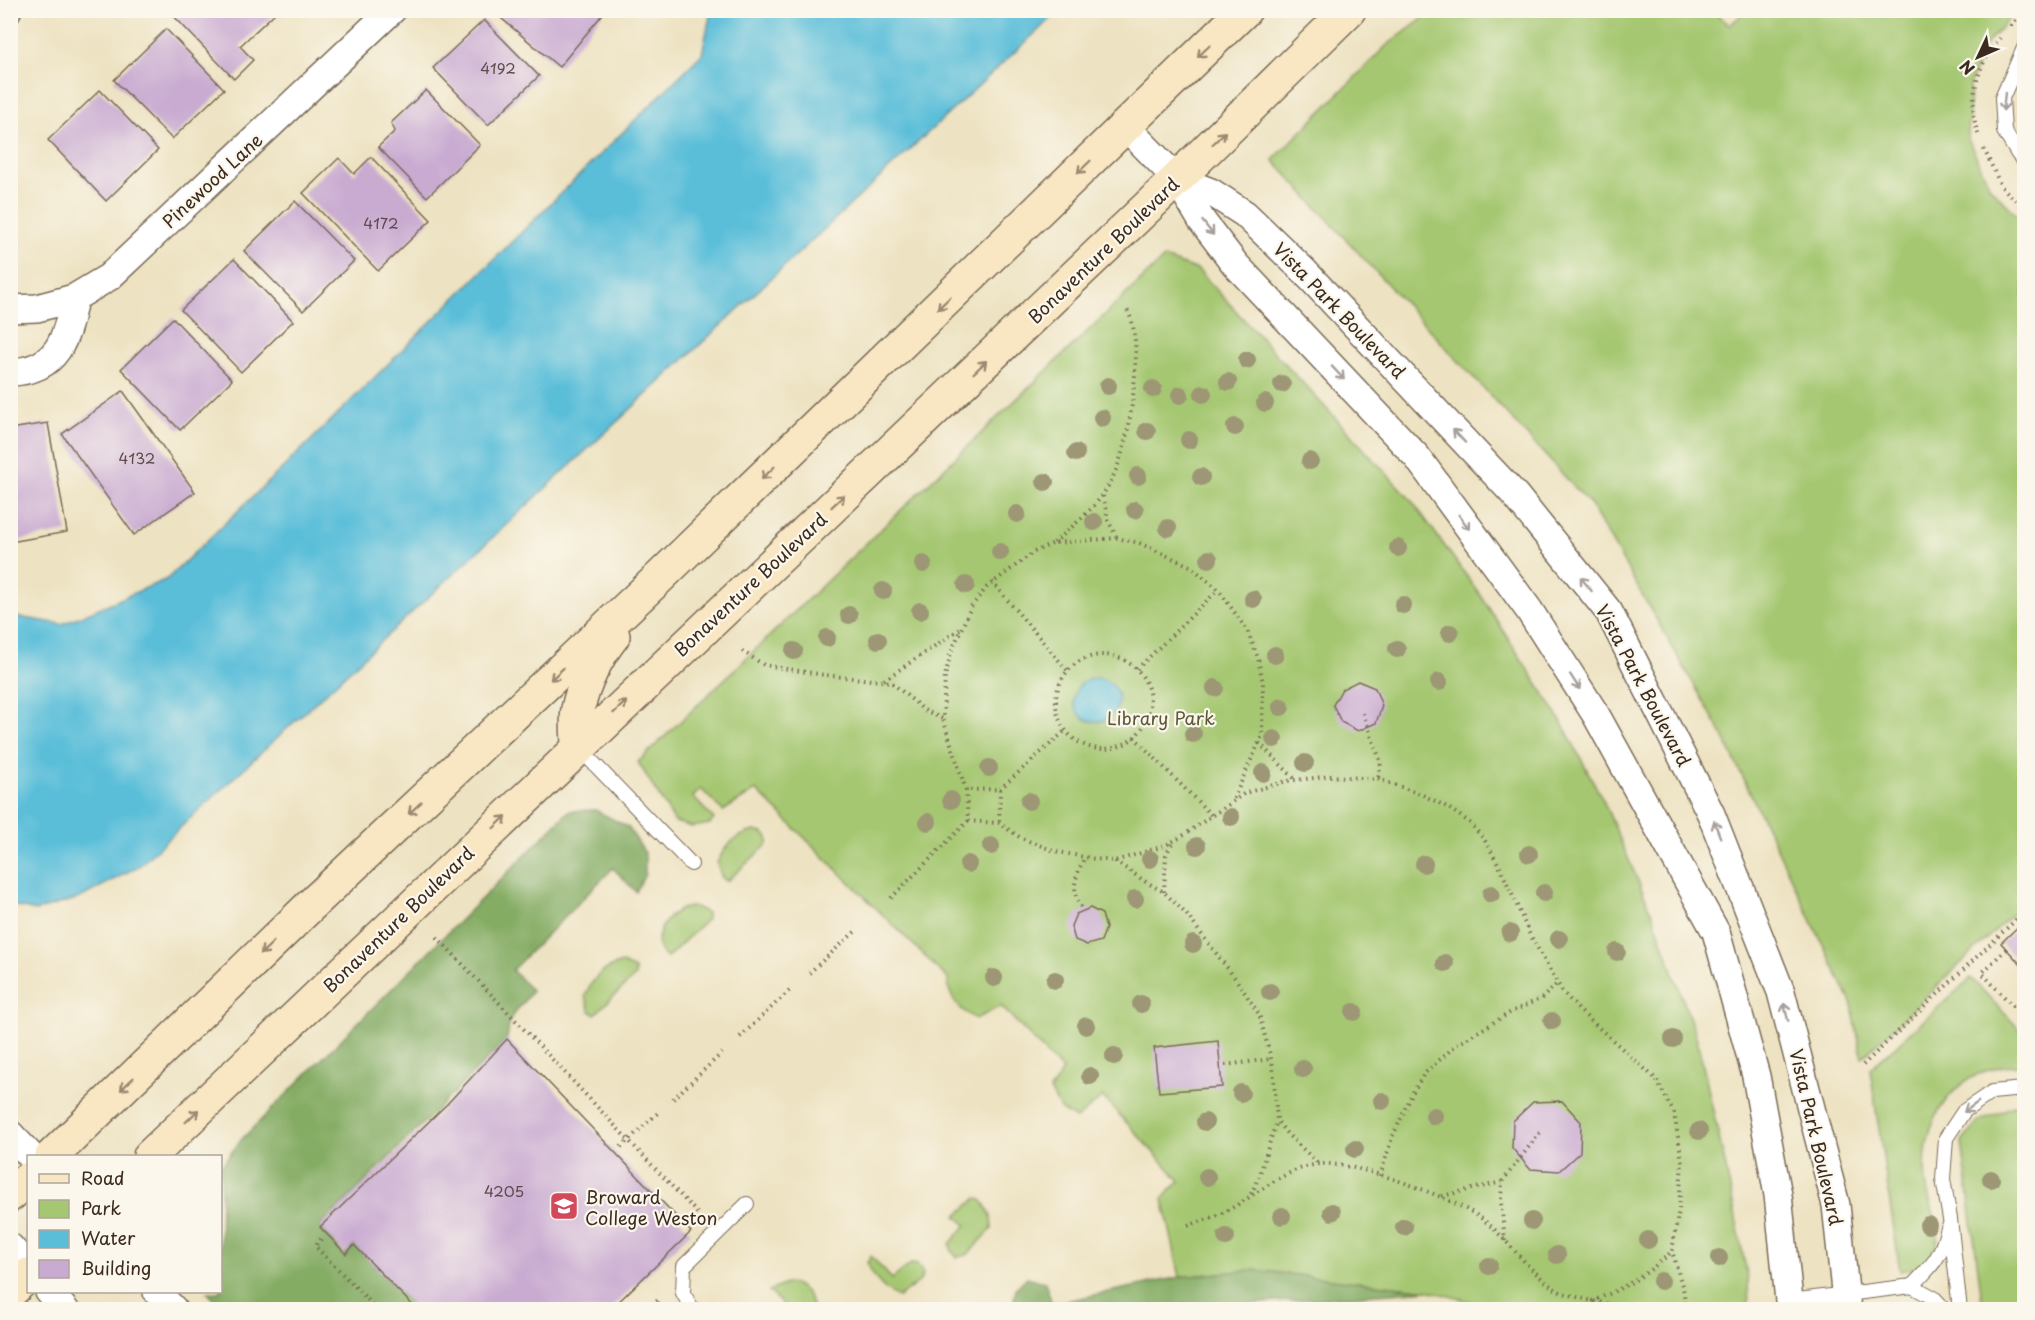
<svg xmlns="http://www.w3.org/2000/svg" width="2035" height="1320" font-family="'Playpen Sans',sans-serif">
<style>
.green{fill:#a5c771;stroke:#707848;stroke-width:1.5}
.forest{fill:#84ac63;stroke:#606b40;stroke-width:1.5}
.water{fill:#5abed9;stroke:#4a747c;stroke-width:1.5}
.building{fill:#c9abd1}
.lines{fill:none;stroke-linecap:round;stroke-linejoin:round}
.lane-casing{stroke:#796a57;stroke-width:16}
.street-casing{stroke:#796a57;stroke-width:30}
.secondary-casing{stroke:#796a57;stroke-width:36}
.path{stroke:#796a57;stroke-width:4;stroke-dasharray:1.5 4.5;stroke-linecap:butt}
.lane{stroke:#fff;stroke-width:14}
.street{stroke:#fff;stroke-width:27}
.secondary{stroke:#f9e7c3;stroke-width:33}
.tree{fill:#9d9775}
.oneway{stroke:#9a8870}
.oneway2{stroke:#a79f9a}
.labels{text-anchor:middle;dominant-baseline:central;stroke-width:4.5;stroke-linejoin:round;paint-order:stroke}
.number-label{font-size:15px;fill:#5e4a4b}
.street-label{font-size:18px;fill:#3b2a1e;stroke:#fbf7ec}
.park-label{font-size:18px;fill:#5b5937;stroke:#fbf7ec}
.poi-label{font-size:18px;fill:#3b2a1e;stroke:#fbf7ec;text-anchor:start}
</style>
<rect width="100%" height="100%" fill="#fbf7ec"/>
<filter id="ink" filterUnits="userSpaceOnUse"><feTurbulence type="fractalNoise" baseFrequency=".0167" numOctaves="2"/><feDisplacementMap in="SourceGraphic" scale="12" xChannelSelector="R" yChannelSelector="G"/><feConvolveMatrix kernelMatrix="1 2 1 2 8 2 1 2 1" color-interpolation-filters="sRGB"/></filter>
<filter id="wash" filterUnits="userSpaceOnUse"><feTurbulence type="fractalNoise" baseFrequency=".008" numOctaves="4" result="noise"/><feDisplacementMap in="SourceGraphic" scale="24" xChannelSelector="R" yChannelSelector="G"/><feGaussianBlur stdDeviation="1.35" result="paint"/><feColorMatrix in="noise" values="0 0 0 0 0 0 0 0 0 0 0 0 0 0 0 0 0 1.4 0 .05"/><feComposite in="paint" operator="in"/></filter>
<g filter="url(#wash)">
<rect width="100%" height="100%" fill="#ede2c1"/>
<path class="green" d="M1711,10L1730,25L1746,11H2016L1983,48L1970,85L1968,139L1990,187L2024,222V903L1862,1058L1852,1005L1721,732L1590,504L1273,160L1386,46L1433,11Z
M1164,258L1198,270L1412,501L1481,596L1561,721L1603,800L1654,918L1697,1039L1727,1173L1748,1280L1749,1309H1499L1427,1290L1252,1270L1180,1277L1163,1198L1180,1181L1103,1097L1076,1119L1060,1109L1050,1090L1063,1071L1001,1006L976,1019C960,1010 948,999 948,979L756,790L723,811L701,789L693,797L714,819L710,824L692,827L675,822L638,762Z
M754,831L763,833L768,837V844L727,881L722,878L717,863C725,845 735,836 754,831Z
M693,906L707,913V919L667,958C648,944 663,919 679,910C683,908 689,908 693,906Z
M622,963L635,970V976L595,1014L590,1011L585,996C593,977 602,969 622,963Z
M1971,978L2024,1034V1065C1954,1063 1916,1123 1927,1189C1930,1206 1942,1229 1936,1247C1931,1262 1914,1269 1900,1271L1870,1069Z
M2018,1104L2024,1107V1309H1983L1962,1142L1979,1121Z
M977,1198L981,1199L991,1216L992,1229L967,1255L957,1257L952,1252L950,1244L966,1225L956,1216Z
M871,1256L892,1279L911,1264C919,1264 921,1267 923,1275L920,1281L899,1297C883,1291 874,1279 867,1263Z
M788,1283C803,1286 810,1294 813,1309H787L769,1291Z
M1916,1302L1928,1309H1888Z"/>
<path class="forest" d="M595,810L628,827L645,853V874L636,892L613,868L512,970L532,991L510,1019L507,1039L320,1227L344,1255L354,1245L417,1309H223L207,1292H220L221,1166L241,1140L569,811Z
M1252,1270L1427,1290L1191,1309H1012L1016,1288L1027,1277L1045,1282L1052,1304L1180,1277Z"/>
<path class="water" d="M711,11H1059L139,866L80,898L35,911L11,905V616L62,624L167,579L293,458L702,54Z
M1074 700a22 22 0 1 1 44 0a22 22 0 1 1-44 0Z"/>
<g id="blocks">
<path class="building" d="M10,10L21,15L10,35Z
M168,10H273L275,13L240,46L253,60L234,79Z
M497,10H606L559,67L495,13Z
M484,20L539,76L488,125L433,68Z
M166,29L224,89L172,139L114,80Z
M100,90L158,150L106,201L48,140Z
M426,90L480,145L427,197L378,147L395,131L391,123Z
M10,153H16L14,237H10Z
M371,157L431,220L378,271L303,193L339,158L354,174Z
M295,201L354,261L303,311L244,251Z
M234,259L293,321L241,372L181,310Z
M173,318L232,380L180,430L121,369Z
M123,391L195,492L134,535L62,434Z
M48,423L67,532L10,542V429Z
M1358,681L1375,688L1382,706L1376,723L1358,731L1341,722L1333,705L1342,689Z
M1090,908L1102,914L1106,928L1101,941L1087,945L1075,940L1071,926L1076,914Z
M2024,921V968L2001,943Z
M507,1039L691,1232L610,1310H417L354,1245L346,1254L320,1227L447,1104Z
M1218,1041L1222,1087L1159,1092L1154,1048Z
M1562,1101L1581,1122L1580,1152L1559,1171L1530,1169L1512,1148L1513,1121L1533,1102Z"/>
</g>
</g>
<g filter="url(#ink)">
<use href="#blocks" fill-opacity="0" stroke="#796a57" stroke-width="1.5"/>
<g class="lines">
<g class="lane-casing">
<path id="lane" d="M2024,48L2002,98L2004,131L2018,154L2024,161
M578,747L691,864
M1912,1286C1934,1263 1940,1259 1948,1228
M1912,1286L1934,1298L1945,1310
M1790,1301L1912,1286
M693,1310L683,1293L684,1266L747,1204
M1960,1310L1950,1219L1943,1179L1946,1138L1964,1111L1992,1092L2024,1089"/>
</g>
<g class="street-casing">
<path id="street" d="M1126,127L1177,179L1202,221L1235,264L1417,457L1529,610L1596,715L1716,932L1756,1076L1778,1195L1790,1310
M1177,179L1211,192L1245,214L1304,271L1515,495L1609,612L1711,814L1781,992L1836,1205L1847,1310
M10,309L37,308L74,298L109,277L392,10
M10,372C58,371 67,338 74,298
M10,1134L31,1156
M10,1247L28,1267
M49,1292L65,1310
M157,1292L174,1310"/>
</g>
<g class="secondary-casing">
<path id="secondary" d="M578,747C578,735 576,721 578,709C583,684 597,656 613,636
M52,1156L309,907L661,576L1245,10
M150,1156L1177,179L1349,10
M10,1195L28,1179
M10,1292L28,1275"/>
</g>
<path class="path" d="M2011,26L2024,11
M1978,134C1967,101 1977,64 2000,38
M1984,149L2001,186L2024,209
M1103,496L1108,520L1117,538
M1054,543C1070,528 1091,512 1103,494C1111,483 1117,469 1121,456C1131,426 1146,333 1125,307
M992,582L1067,670
M742,651L764,665L824,675L891,682L924,710L943,719
M1056 702a47 47 0 1 1 94 0a47 47 0 1 1-94 0Z
M1137,669L1218,590
M884,680L960,629
M1363,713L1381,763L1378,779
M1134,737L1211,815
M1259,743L1295,779
M1000,789L1065,731
M966,790L943,719L945,676L951,652L971,607L987,587L1034,552L1054,543L1117,538L1139,543L1190,566L1218,589L1247,630L1258,658L1263,683L1262,736L1233,800
M968,821L999,823L1021,838L1054,851L1095,859L1115,861L1164,846L1181,837L1245,793L1287,781L1331,776L1378,779L1423,795L1447,807L1469,822L1484,839L1499,865L1530,935L1562,991L1579,1010L1656,1079L1674,1113L1682,1160L1679,1210L1672,1251L1684,1292L1685,1310
M1115,861L1146,882L1164,892L1186,914L1235,978L1259,1014L1273,1066L1277,1121L1287,1134L1319,1164
M1164,892L1166,855L1173,841
M891,898L968,821L966,790L1000,789L999,823
M1081,907C1070,889 1076,875 1085,857
M437,937L700,1216
M2006,949L1982,973L2024,1018
M809,973L858,929
M740,1037L790,990
M1225,1065L1271,1059
M1863,1065L2024,912
M673,1099L722,1053
M621,1147L660,1111
M1380,1176L1392,1138L1413,1092L1424,1074L1456,1045L1511,1012L1542,998L1557,984
M1251,1194C1263,1171 1267,1146 1277,1122
M1442,1196L1502,1182
M1188,1226C1201,1221 1215,1217 1226,1211C1257,1195 1283,1169 1319,1164C1352,1160 1458,1199 1485,1221C1510,1242 1529,1272 1557,1290C1561,1293 1568,1294 1574,1296C1609,1307 1645,1307 1682,1310
M321,1239L315,1246L378,1310
M1505,1241L1501,1201L1502,1182L1541,1131
M1592,1301C1621,1290 1649,1274 1672,1251
M648,1310L660,1298
M1733,1310L1760,1305"/>
<use href="#lane" class="lane"/>
<use href="#street" class="street"/>
<use href="#secondary" class="secondary"/>
</g>
<g class="tree">
<circle cx="1247" cy="360" r="9"/>
<circle cx="1228" cy="382" r="9"/>
<circle cx="1282" cy="384" r="9"/>
<circle cx="1108" cy="386" r="9"/>
<circle cx="1153" cy="389" r="9"/>
<circle cx="1203" cy="394" r="9"/>
<circle cx="1180" cy="395" r="9"/>
<circle cx="1265" cy="403" r="9"/>
<circle cx="1102" cy="418" r="9"/>
<circle cx="1235" cy="427" r="9"/>
<circle cx="1147" cy="431" r="9"/>
<circle cx="1189" cy="440" r="9"/>
<circle cx="1076" cy="453" r="9"/>
<circle cx="1310" cy="461" r="9"/>
<circle cx="1138" cy="476" r="9"/>
<circle cx="1201" cy="477" r="9"/>
<circle cx="1045" cy="482" r="9"/>
<circle cx="1135" cy="510" r="9"/>
<circle cx="1017" cy="514" r="9"/>
<circle cx="1094" cy="522" r="9"/>
<circle cx="1168" cy="528" r="9"/>
<circle cx="1398" cy="548" r="9"/>
<circle cx="1000" cy="552" r="9"/>
<circle cx="1209" cy="559" r="9"/>
<circle cx="923" cy="564" r="9"/>
<circle cx="966" cy="585" r="9"/>
<circle cx="883" cy="591" r="9"/>
<circle cx="1253" cy="599" r="9"/>
<circle cx="1403" cy="605" r="9"/>
<circle cx="920" cy="611" r="9"/>
<circle cx="849" cy="615" r="9"/>
<circle cx="1450" cy="633" r="9"/>
<circle cx="827" cy="638" r="9"/>
<circle cx="878" cy="640" r="9"/>
<circle cx="1397" cy="649" r="9"/>
<circle cx="794" cy="651" r="9"/>
<circle cx="1275" cy="655" r="9"/>
<circle cx="1439" cy="682" r="9"/>
<circle cx="1215" cy="688" r="9"/>
<circle cx="1281" cy="707" r="9"/>
<circle cx="1193" cy="734" r="9"/>
<circle cx="1274" cy="739" r="9"/>
<circle cx="1305" cy="763" r="9"/>
<circle cx="989" cy="768" r="9"/>
<circle cx="1263" cy="773" r="9"/>
<circle cx="951" cy="800" r="9"/>
<circle cx="1029" cy="801" r="9"/>
<circle cx="1231" cy="817" r="9"/>
<circle cx="928" cy="822" r="9"/>
<circle cx="991" cy="846" r="9"/>
<circle cx="1197" cy="846" r="9"/>
<circle cx="1529" cy="854" r="9"/>
<circle cx="1150" cy="859" r="9"/>
<circle cx="968" cy="864" r="9"/>
<circle cx="1424" cy="864" r="9"/>
<circle cx="1544" cy="893" r="9"/>
<circle cx="1491" cy="894" r="9"/>
<circle cx="1135" cy="899" r="9"/>
<circle cx="1510" cy="933" r="9"/>
<circle cx="1559" cy="939" r="9"/>
<circle cx="1193" cy="944" r="9"/>
<circle cx="1617" cy="952" r="9"/>
<circle cx="1445" cy="963" r="9"/>
<circle cx="994" cy="978" r="9"/>
<circle cx="1055" cy="980" r="9"/>
<circle cx="1270" cy="992" r="9"/>
<circle cx="1141" cy="1004" r="9"/>
<circle cx="1354" cy="1012" r="9"/>
<circle cx="1552" cy="1021" r="9"/>
<circle cx="1086" cy="1026" r="9"/>
<circle cx="1673" cy="1039" r="9"/>
<circle cx="1114" cy="1056" r="9"/>
<circle cx="1303" cy="1069" r="9"/>
<circle cx="1090" cy="1076" r="9"/>
<circle cx="1241" cy="1093" r="9"/>
<circle cx="1382" cy="1101" r="9"/>
<circle cx="1434" cy="1116" r="9"/>
<circle cx="1205" cy="1122" r="9"/>
<circle cx="1699" cy="1131" r="9"/>
<circle cx="1355" cy="1149" r="9"/>
<circle cx="1207" cy="1177" r="9"/>
<circle cx="1991" cy="1179" r="9"/>
<circle cx="1332" cy="1212" r="9"/>
<circle cx="1282" cy="1216" r="9"/>
<circle cx="1532" cy="1221" r="9"/>
<circle cx="1928" cy="1225" r="9"/>
<circle cx="1404" cy="1227" r="9"/>
<circle cx="1226" cy="1237" r="9"/>
<circle cx="1648" cy="1240" r="9"/>
<circle cx="1557" cy="1255" r="9"/>
<circle cx="1719" cy="1258" r="9"/>
<circle cx="1489" cy="1266" r="9"/>
<circle cx="1661" cy="1281" r="9"/>
</g>
<defs><path id="oneway-shaft" d="M-6 0H5M1.5-3L5.5 0L1.5 3" fill="none" stroke-width="1.6" stroke-linecap="round" stroke-linejoin="round" transform="scale(1.5)"/></defs>
<g class="oneway">
<use href="#oneway-shaft" transform="translate(1204 51) rotate(136)"/>
<use href="#oneway-shaft" transform="translate(1219 138) rotate(-44)"/>
<use href="#oneway-shaft" transform="translate(1084 167) rotate(136)"/>
<use href="#oneway-shaft" transform="translate(944 303) rotate(136)"/>
<use href="#oneway-shaft" transform="translate(980 367) rotate(-44)"/>
<use href="#oneway-shaft" transform="translate(768 473) rotate(136)"/>
<use href="#oneway-shaft" transform="translate(838 501) rotate(-43)"/>
<use href="#oneway-shaft" transform="translate(557 674) rotate(137)"/>
<use href="#oneway-shaft" transform="translate(620 707) rotate(-43)"/>
<use href="#oneway-shaft" transform="translate(415 808) rotate(137)"/>
<use href="#oneway-shaft" transform="translate(500 822) rotate(-44)"/>
<use href="#oneway-shaft" transform="translate(267 948) rotate(136)"/>
<use href="#oneway-shaft" transform="translate(127 1084) rotate(136)"/>
<use href="#oneway-shaft" transform="translate(192 1116) rotate(-44)"/>
</g>
<g class="oneway2">
<use href="#oneway-shaft" transform="translate(2004 102) rotate(96)"/>
<use href="#oneway-shaft" transform="translate(1208 228) rotate(52)"/>
<use href="#oneway-shaft" transform="translate(1338 373) rotate(47)"/>
<use href="#oneway-shaft" transform="translate(1459 436) rotate(-133)"/>
<use href="#oneway-shaft" transform="translate(1464 522) rotate(54)"/>
<use href="#oneway-shaft" transform="translate(1586 584) rotate(-129)"/>
<use href="#oneway-shaft" transform="translate(1575 682) rotate(57)"/>
<use href="#oneway-shaft" transform="translate(1717 829) rotate(-111)"/>
<use href="#oneway-shaft" transform="translate(1786 1012) rotate(-104)"/>
<use href="#oneway-shaft" transform="translate(1971 1107) rotate(144)"/>
</g>
</g>
<defs>
<g id="university-square" transform="scale(1.5)"><rect x="-9" y="-9" width="18" height="18" rx="4" fill="#d1495b" stroke="#fbf7ec"/><path d="M0-5L7-2L0 1L-7-2ZM-4 1L0 2.5L4 1V4Q0 6-4 4Z" fill="#fff"/></g>
</defs>
<g fill-rule="evenodd">
<use href="#university-square" x="564" y="1206"/>
</g>
<g class="labels">
<g class="number-label">
<text x="498" y="67">4192</text>
<text x="381" y="222">4172</text>
<text x="137" y="457">4132</text>
<text x="504" y="1190">4205</text>
</g>
<g class="street-label">
<text transform="translate(212 180) rotate(-43)">Pinewood Lane</text>
<text transform="translate(1103 250) rotate(-44)">Bonaventure Boulevard</text>
<text transform="translate(1340 310) rotate(46)">Vista Park Boulevard</text>
<text transform="translate(750 584) rotate(-43)">Bonaventure Boulevard</text>
<text transform="translate(1644 685) rotate(62)">Vista Park Boulevard</text>
<text transform="translate(398 919) rotate(-44)">Bonaventure Boulevard</text>
<text transform="translate(1817 1137) rotate(77)">Vista Park Boulevard</text>
</g>
<g class="park-label">
<text x="1161" y="717">Library Park</text>
</g>
<g class="poi-label">
<text x="585" y="1196">Broward<tspan x="585" dy="21">College Weston</tspan></text>
</g>
</g>
<rect width="2035" height="1320" fill="none" stroke="#fbf7ec" stroke-width="36"/>
<rect x="27" y="1155" width="195" height="138" fill="#fbf7ec" stroke="#aea59a" stroke-width="1.5"/>
<rect x="39" y="1174" width="30" height="9" fill="#f9e7c3" stroke="#aea59a" stroke-width="1.5"/>
<text x="81" y="1185" font-size="18" fill="#3b2a1e">Road</text>
<rect x="39" y="1200" width="30" height="18" fill="#a5c771" stroke="#aea59a" stroke-width="1.5"/>
<text x="81" y="1215" font-size="18" fill="#3b2a1e">Park</text>
<rect x="39" y="1230" width="30" height="18" fill="#5abed9" stroke="#aea59a" stroke-width="1.5"/>
<text x="81" y="1245" font-size="18" fill="#3b2a1e">Water</text>
<rect x="39" y="1260" width="30" height="18" fill="#c9abd1" stroke="#aea59a" stroke-width="1.5"/>
<text x="81" y="1275" font-size="18" fill="#3b2a1e">Building</text>
<g transform="translate(1978 57) rotate(226)" stroke="#fbf7ec" stroke-width="4.5" paint-order="stroke">
<path d="M0-4.5L10 22L0 15L-10 22Z" fill="#3b2a1e"/>
<text y="-9" font-size="16" font-weight="bold" text-anchor="middle" fill="#3b2a1e">N</text>
</g>
</svg>
